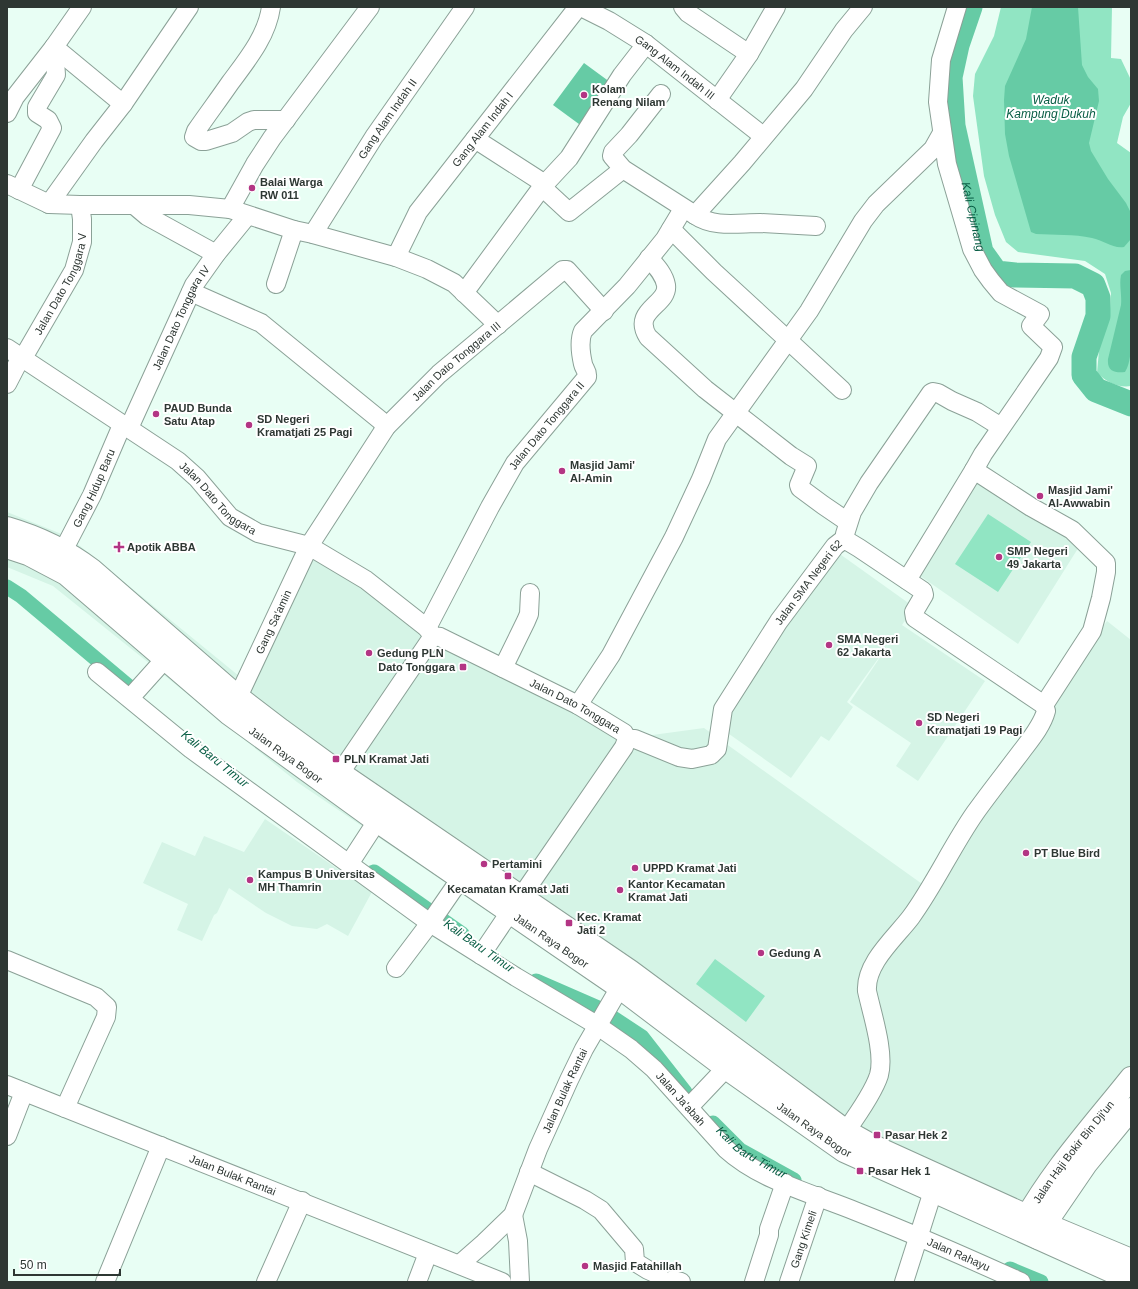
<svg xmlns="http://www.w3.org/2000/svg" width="1138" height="1289" font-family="Arial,sans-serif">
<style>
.built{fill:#d5f4e6}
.green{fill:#91e5c3}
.water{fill:#66cba5}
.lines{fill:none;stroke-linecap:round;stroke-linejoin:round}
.canal{stroke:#66cba5;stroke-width:15}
.river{stroke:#66cba5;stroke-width:25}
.minor-casing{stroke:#8ba197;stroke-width:20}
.major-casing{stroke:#8ba197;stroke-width:24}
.highway-casing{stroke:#8ba197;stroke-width:24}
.minor{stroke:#fff;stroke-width:18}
.major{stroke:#fff;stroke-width:22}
.highway{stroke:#fff;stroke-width:22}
.poi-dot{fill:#b33584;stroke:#fff;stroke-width:1.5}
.labels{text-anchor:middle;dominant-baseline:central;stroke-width:4;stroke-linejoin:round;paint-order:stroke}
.street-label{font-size:11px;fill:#2e3733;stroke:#fff}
.poi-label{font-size:11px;font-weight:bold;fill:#2e3733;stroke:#fff;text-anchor:start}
.water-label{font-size:12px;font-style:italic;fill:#085d44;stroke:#fff}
</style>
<rect width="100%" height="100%" fill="#e8fef4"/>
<path class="built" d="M980,476L1082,542L1018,644L916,573Z
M7,512L69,537L239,676L311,547L439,629L645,736L704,728L925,886L1107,621L1131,640V1119L1039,1248L692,1050L297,782L53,586L7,567Z
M837,552L914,607L902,625L985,681L918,781L896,766L911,743L850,702L893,638L847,702L853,707L829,741L821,736L791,778L715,724Z
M265,819L348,876L373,890L348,936L327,924L317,929L292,926L266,913L229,888L217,913L214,915L202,941L177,930L188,904L143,883L162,842L195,856L204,836L244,852Z"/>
<path class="green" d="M1001,7H1112L1111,58L1121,59L1131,80V103L1123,117L1117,143L1131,153V386C1118,388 1107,382 1097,373L1100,339L1110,309L1111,293L1105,274L1085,261L1018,252L1006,242L995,215L984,176L973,96L975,74L994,36Z
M988,514L1031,542L998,592L955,564Z
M715,959L765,996L746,1022L696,984Z"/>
<path class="water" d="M1032,7H1078L1082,65L1088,77L1098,89L1099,101L1089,143L1091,151L1108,179L1126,203L1131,213V239L1124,247C1113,249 1103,240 1092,238C1074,234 1054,235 1036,234L1031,232L1009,156L1005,134L1004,100L1005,86L1026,39Z
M584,63L614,85L583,127L553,105Z
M1131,270C1131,291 1136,358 1125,372C1114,373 1107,371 1108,359L1121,305C1122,295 1119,285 1121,275L1125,271Z"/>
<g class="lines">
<g class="canal">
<path d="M7,587L21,596L133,690"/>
<path d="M374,872L462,934"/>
<path d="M536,981L598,1008L642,1037L685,1092"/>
<path id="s1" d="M713,1123L740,1150L794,1180"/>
<path d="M1010,1269L1041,1282"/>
</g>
<path class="river" id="s2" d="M970,7L957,45L950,77L953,126L981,252L996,273L1015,275L1075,276L1093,285L1098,298V316L1084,357V375L1096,390L1131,404"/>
<g class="minor-casing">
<g id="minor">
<path d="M271,7C267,36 247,60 230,83C219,99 207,115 196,131L194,137L201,141H206L232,133L248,122L254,120H286"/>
<path id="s3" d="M581,7L609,21L646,44L763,136"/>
<path d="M683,7L688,13L749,54"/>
<path d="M957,7L941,60L938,102L947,164L972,249L983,270L991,281L1001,293L1040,314L1031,326L1053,347L1049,358L983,454L974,470"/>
<path d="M54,47L123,104"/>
<path d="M661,94L629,135L613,152L612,156L623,169L695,215L742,163L804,89L844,30L863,7"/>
<path d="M717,100L749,54L776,7"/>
<path d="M7,113L15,97L54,47L82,7"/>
<path d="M475,139L545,184"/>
<path d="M7,184L49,204L80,205H189L230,209L294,230L313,234L396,257L427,269L454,283L498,325"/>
<path d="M542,187L569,212L623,169"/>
<path d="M19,190L52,128L48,120L37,113V107L56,75L54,47"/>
<path d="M49,204L94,141L123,104L189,7"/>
<path d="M134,205L147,216L216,254"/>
<path d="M230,209L255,164L272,138L370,7"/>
<path d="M695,215C714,228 738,223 760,223C778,224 797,225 816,226"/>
<path d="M671,229L714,272L842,390"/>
<path id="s4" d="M313,234L374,137L465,7"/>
<path id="s5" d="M396,257L418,212L578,7"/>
<path d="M649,258C656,266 664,274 666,285C669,305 631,310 648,337L705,389L791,456L807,466L799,485L800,488L823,505L848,522"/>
<path d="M276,284L294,230"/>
<path d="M191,292L261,323L380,420L386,427"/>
<path d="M464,293L542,187L569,158L622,75L646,44"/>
<path id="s6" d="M7,348L178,461L197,478L230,517L258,533L309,546L366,580L427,628L433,636L440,637L578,705L624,733L627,739L624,747L521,897"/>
<path id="s7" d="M23,358L74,270L82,242V219L80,205"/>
<path d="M7,384L21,357"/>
<path id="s8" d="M129,428L194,285L216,254L247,216"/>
<path d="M845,534L852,512L869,483L931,393L933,392L938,393L952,401L977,412L1001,427"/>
<path id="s9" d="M63,551L92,495L122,425"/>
<path d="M907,580L974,470L1031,507L1072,530L1106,563V572L1101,598L1092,631L1044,705"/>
<path id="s10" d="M427,628L490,507L515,463L587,377C588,371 584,369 583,364C581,355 579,340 583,331L627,286L665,239L683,209"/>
<path d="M503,668L526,621L529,614L530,593"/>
<path id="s11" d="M97,672L191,749L430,923L516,977L595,1024L631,1049L654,1069L726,1149C760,1180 813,1194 855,1211C911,1233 966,1257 1021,1282"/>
<path id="s12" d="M238,697L309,546L386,427L439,374L563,270H567L604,311"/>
<path d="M130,698L165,659"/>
<path d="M578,705L611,655L674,537L701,479L717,439L809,311L863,221L876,204L933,149L942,133"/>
<path id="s13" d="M627,739H635L679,757L692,759L711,755L717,749L723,709L779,621L835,546L844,539L859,548L923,591L924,595L914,612L915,618L1044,705"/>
<path d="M340,773L433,636"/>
<path d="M349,864L377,821"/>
<path d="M481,955L510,912"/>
<path d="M7,960L96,997L107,1007L106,1017L65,1108"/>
<path d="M396,968L430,923L461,878"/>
<path id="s14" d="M7,1085L502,1282"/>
<path d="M689,1107L726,1068"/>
<path d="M846,1131C856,1117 874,1091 879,1075C885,1053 872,1014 867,991C865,963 896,937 911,917C935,884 952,846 975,813C990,792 1006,772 1021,752C1030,740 1042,726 1046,711L1044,705"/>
<path d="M7,1136L24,1092"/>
<path d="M529,1172L585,1200L601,1210L634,1249L635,1262L648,1270L659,1275"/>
<path d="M513,1215L518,1241L520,1282"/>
<path id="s15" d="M460,1264L484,1243L513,1215L538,1149L569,1080L584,1049L627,975"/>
<path d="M673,1280L681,1282"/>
<path d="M105,1282L161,1146"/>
<path d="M266,1282L302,1201"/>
<path d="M417,1282L428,1253"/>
<path d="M754,1282L769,1235V1229L785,1183"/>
<path id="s16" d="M789,1282L818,1196"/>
<path d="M904,1282L933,1191"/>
</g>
</g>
<g class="major-casing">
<g id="major">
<path id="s17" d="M1020,1229C1049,1174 1092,1127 1131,1078"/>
<path d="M1038,1238L1045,1224L1086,1164L1131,1109"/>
</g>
</g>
<g class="highway-casing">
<g id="highway">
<path d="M7,528C38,537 67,551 92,570L238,697L281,730L340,773L630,971L846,1131L871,1145L1045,1224L1131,1260"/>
<path id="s18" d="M7,547L28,554L66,574L228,713L377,821L619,987L726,1068L844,1151L1131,1280"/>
</g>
</g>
<use href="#minor" class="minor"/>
<use href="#major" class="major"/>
<use href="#highway" class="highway"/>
</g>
<g class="poi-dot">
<circle cx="584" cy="95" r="4"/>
<circle cx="252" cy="188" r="4"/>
<circle cx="156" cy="414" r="4"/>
<circle cx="249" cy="425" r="4"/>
<circle cx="562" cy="471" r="4"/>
<circle cx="1040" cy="496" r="4"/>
<path d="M117 541h4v4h4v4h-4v4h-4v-4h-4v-4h4z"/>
<circle cx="999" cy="557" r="4"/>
<circle cx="829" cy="645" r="4"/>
<circle cx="369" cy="653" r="4"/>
<rect x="459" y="663" width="8" height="8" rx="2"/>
<circle cx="919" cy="723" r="4"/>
<rect x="332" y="755" width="8" height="8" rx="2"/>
<circle cx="1026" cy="853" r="4"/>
<circle cx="484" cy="864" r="4"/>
<circle cx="635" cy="868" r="4"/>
<rect x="504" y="872" width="8" height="8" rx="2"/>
<circle cx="250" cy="880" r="4"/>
<circle cx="620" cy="890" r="4"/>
<rect x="565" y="919" width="8" height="8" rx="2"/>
<circle cx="761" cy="953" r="4"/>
<rect x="873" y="1131" width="8" height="8" rx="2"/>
<rect x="856" y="1167" width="8" height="8" rx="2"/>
<circle cx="585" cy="1266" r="4"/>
</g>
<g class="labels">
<g class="street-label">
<text stroke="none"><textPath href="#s3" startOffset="112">Gang Alam Indah III</textPath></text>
<text stroke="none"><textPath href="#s4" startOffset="137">Gang Alam Indah II</textPath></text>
<text stroke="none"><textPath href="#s5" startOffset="155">Gang Alam Indah I</textPath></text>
<text stroke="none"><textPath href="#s7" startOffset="84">Jalan Dato Tonggara V</textPath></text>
<text stroke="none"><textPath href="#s8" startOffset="122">Jalan Dato Tonggara IV</textPath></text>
<text stroke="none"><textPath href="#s12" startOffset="405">Jalan Dato Tonggara III</textPath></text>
<text stroke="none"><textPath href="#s10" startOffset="236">Jalan Dato Tonggara II</textPath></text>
<text stroke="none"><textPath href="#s9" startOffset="70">Gang Hidup Baru</textPath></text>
<text stroke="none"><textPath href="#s6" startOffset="260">Jalan Dato Tonggara</textPath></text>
<text stroke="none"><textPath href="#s13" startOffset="290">Jalan SMA Negeri 62</textPath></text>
<text stroke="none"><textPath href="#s12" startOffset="83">Gang Sa'amin</textPath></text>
<text stroke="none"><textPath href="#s6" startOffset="679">Jalan Dato Tonggara</textPath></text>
<text stroke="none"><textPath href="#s18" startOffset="350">Jalan Raya Bogor</textPath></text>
<text stroke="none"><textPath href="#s18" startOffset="674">Jalan Raya Bogor</textPath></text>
<text stroke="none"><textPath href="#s15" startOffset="207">Jalan Bulak Rantai</textPath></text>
<text stroke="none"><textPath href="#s11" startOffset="725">Jalan Ja'abah</textPath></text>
<text stroke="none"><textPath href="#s18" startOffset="998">Jalan Raya Bogor</textPath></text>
<text stroke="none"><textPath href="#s17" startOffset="94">Jalan Haji Bokir Bin Dji'un</textPath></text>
<text stroke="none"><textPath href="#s14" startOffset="243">Jalan Bulak Rantai</textPath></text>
<text stroke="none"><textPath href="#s16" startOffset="45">Gang Kimeli</textPath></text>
<text stroke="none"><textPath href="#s11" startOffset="1049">Jalan Rahayu</textPath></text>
</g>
<g class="poi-label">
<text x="592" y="89">Kolam<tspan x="592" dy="13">Renang Nilam</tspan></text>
<text x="260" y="182">Balai Warga<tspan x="260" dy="13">RW 011</tspan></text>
<text x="164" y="408">PAUD Bunda<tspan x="164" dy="13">Satu Atap</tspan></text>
<text x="257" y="419">SD Negeri<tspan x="257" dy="13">Kramatjati 25 Pagi</tspan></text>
<text x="570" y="465">Masjid Jami'<tspan x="570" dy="13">Al-Amin</tspan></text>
<text x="1048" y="490">Masjid Jami'<tspan x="1048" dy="13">Al-Awwabin</tspan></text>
<text x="127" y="547">Apotik ABBA</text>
<text x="1007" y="551">SMP Negeri<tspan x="1007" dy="13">49 Jakarta</tspan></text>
<text x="837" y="639">SMA Negeri<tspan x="837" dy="13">62 Jakarta</tspan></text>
<text x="377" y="653">Gedung PLN</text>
<text x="455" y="667" text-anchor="end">Dato Tonggara</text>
<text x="927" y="717">SD Negeri<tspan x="927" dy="13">Kramatjati 19 Pagi</tspan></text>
<text x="344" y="759">PLN Kramat Jati</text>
<text x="1034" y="853">PT Blue Bird</text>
<text x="492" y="864">Pertamini</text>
<text x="643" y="868">UPPD Kramat Jati</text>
<text x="258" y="874">Kampus B Universitas<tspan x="258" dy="13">MH Thamrin</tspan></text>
<text x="628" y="884">Kantor Kecamatan<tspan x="628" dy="13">Kramat Jati</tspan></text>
<text x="508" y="889" text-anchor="middle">Kecamatan Kramat Jati</text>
<text x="577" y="917">Kec. Kramat<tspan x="577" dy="13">Jati 2</tspan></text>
<text x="769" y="953">Gedung A</text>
<text x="885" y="1135">Pasar Hek 2</text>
<text x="868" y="1171">Pasar Hek 1</text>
<text x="593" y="1266">Masjid Fatahillah</text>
</g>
<g class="water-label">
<text x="1051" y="100">Waduk<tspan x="1051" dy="14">Kampung Dukuh</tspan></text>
<text stroke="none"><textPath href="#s2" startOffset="215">Kali Cipinang</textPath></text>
<text transform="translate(215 759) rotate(39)">Kali Baru Timur</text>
<text transform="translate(479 946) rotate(35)">Kali Baru Timur</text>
<text stroke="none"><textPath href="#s1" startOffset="49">Kali Baru Timur</textPath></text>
</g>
</g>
<rect width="1138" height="1289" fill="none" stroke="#2e3733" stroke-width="16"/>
<path d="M14 1269v6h106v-6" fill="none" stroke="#2e3733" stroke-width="2"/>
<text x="20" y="1269" font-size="12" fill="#2e3733" stroke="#ffffff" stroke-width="3" paint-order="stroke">50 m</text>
</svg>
